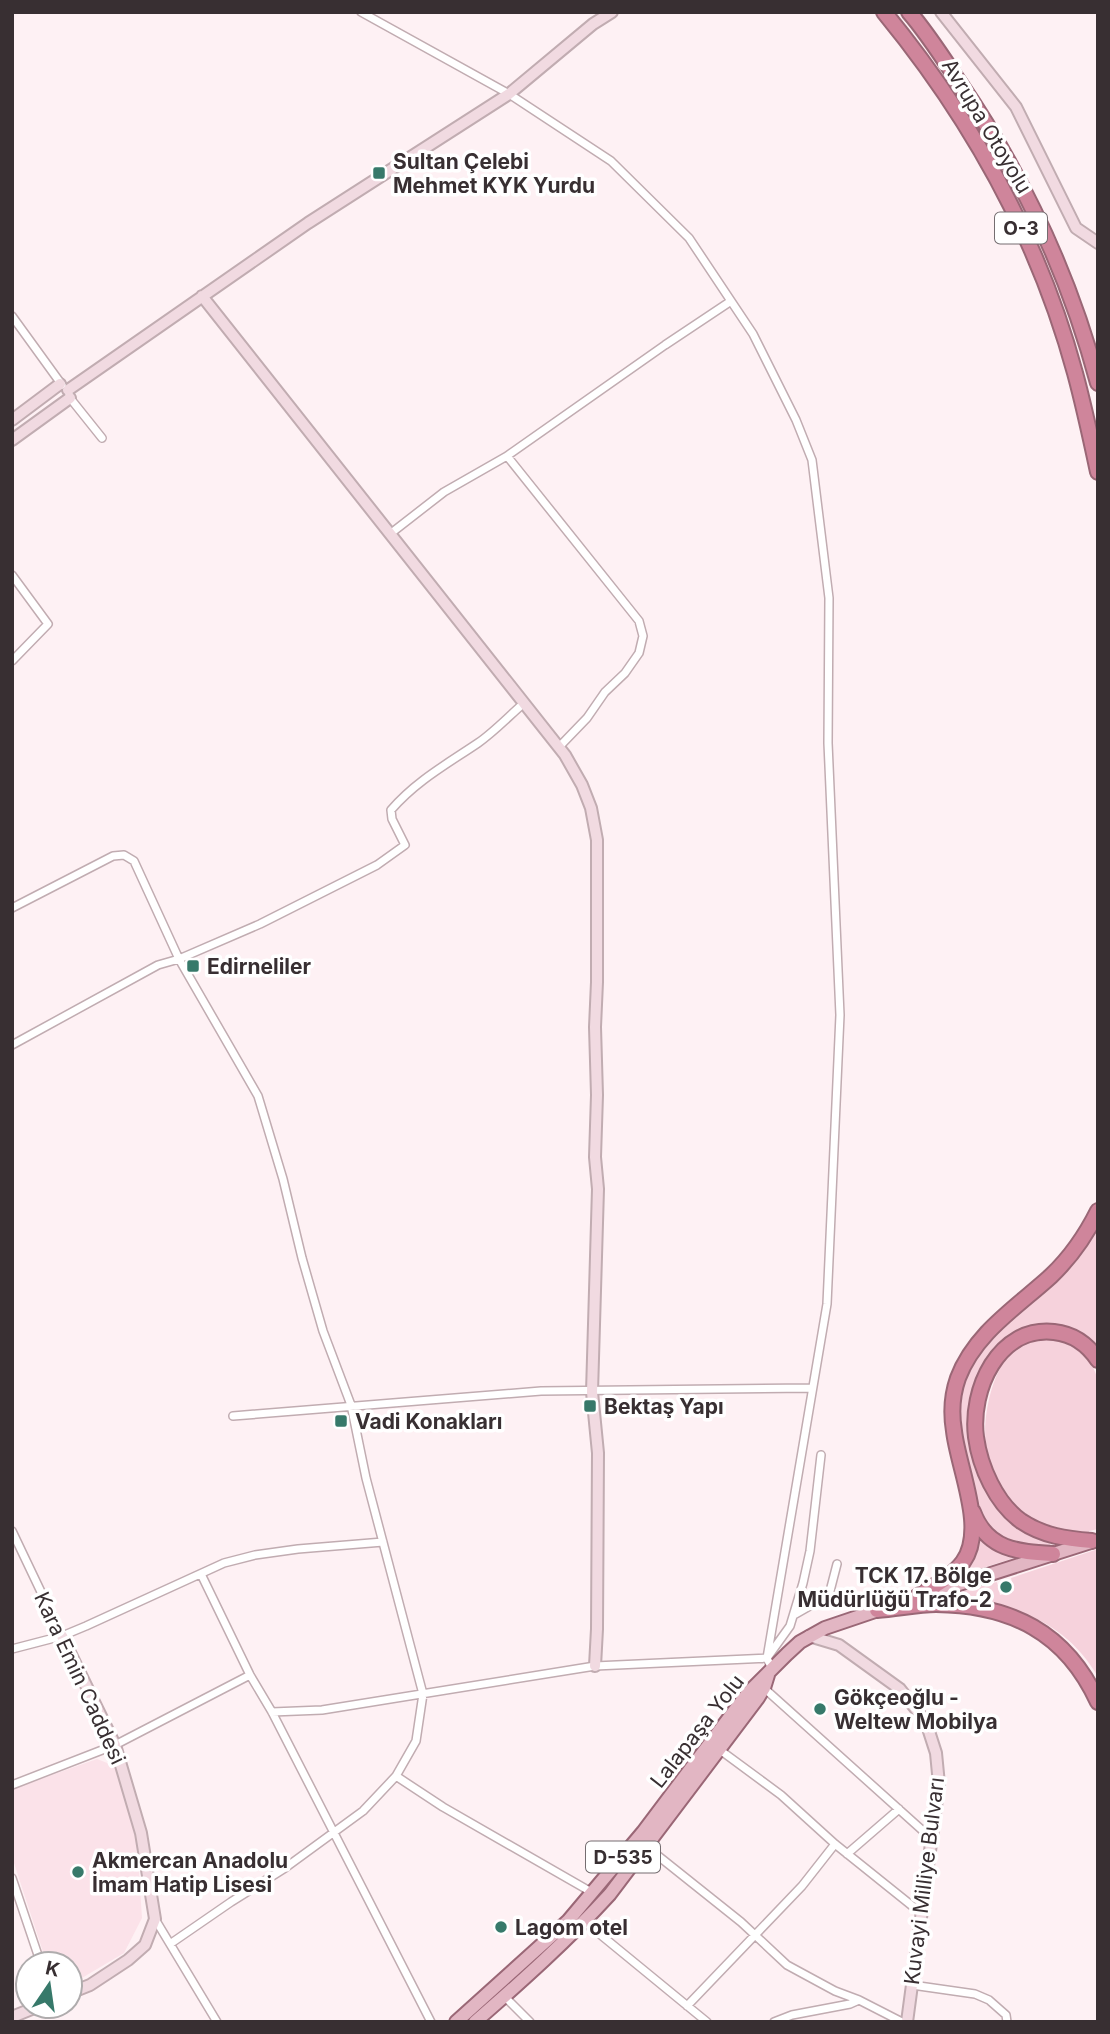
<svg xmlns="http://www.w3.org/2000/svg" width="1110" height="2034" font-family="Inter,sans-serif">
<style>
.built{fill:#fbe2e9}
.green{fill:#f6d2dc}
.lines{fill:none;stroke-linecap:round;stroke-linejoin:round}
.street-casing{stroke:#c1acb1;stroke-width:10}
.secondary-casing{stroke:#c1acb1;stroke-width:14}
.primary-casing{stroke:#9a6776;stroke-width:16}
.highway-casing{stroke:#9a6776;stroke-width:18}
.street{stroke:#fff;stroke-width:7}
.secondary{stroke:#f1dae1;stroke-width:10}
.primary{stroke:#e2b6c3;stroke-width:12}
.highway{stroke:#cf859b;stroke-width:14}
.poi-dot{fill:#37796a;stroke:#fff;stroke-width:2.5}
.labels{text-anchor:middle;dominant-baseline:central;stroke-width:7;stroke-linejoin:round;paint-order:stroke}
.shield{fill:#fff;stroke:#746d70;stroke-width:2}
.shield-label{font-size:19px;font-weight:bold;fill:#382f32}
.street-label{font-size:21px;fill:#382f32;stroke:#fff}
.poi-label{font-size:21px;font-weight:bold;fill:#382f32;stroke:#fff;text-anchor:start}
</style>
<rect width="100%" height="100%" fill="#fef1f4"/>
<path class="built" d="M97,1759L115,1766L130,1810L137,1843L142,1918L124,1953L70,1985V1964H47L12,1857V1789Z"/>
<path class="green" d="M1098,1224V1351C1053,1300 996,1328 976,1385C972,1394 969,1405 969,1416C969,1429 975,1444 979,1457C991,1509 999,1521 1050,1540V1546L1030,1548L997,1537L979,1516L965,1461L957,1400L973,1356Z
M1043,1338C1073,1339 1087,1348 1097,1377L1098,1529L1089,1531V1533C1061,1534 1039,1526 1017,1509L1018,1507C1003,1491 992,1473 987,1451C980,1421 993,1359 1022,1343C1028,1340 1036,1339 1043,1338Z
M977,1529L1020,1556L957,1576Z
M1098,1549V1677C1065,1618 1000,1597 937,1598L997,1582L1000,1595L1014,1591L1011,1578Z"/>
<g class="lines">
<g class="street-casing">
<path id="street" d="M361,12L509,94L611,161L689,238L753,334L796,420L812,460L829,598L828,743L840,1015L827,1304L767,1658L772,1669
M12,316L62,385
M69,394L70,398L102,438
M507,456L639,621L643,636L639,653L625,673L605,692L587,718L559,747
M390,534L444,492L507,456L665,345L731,301
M12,575L48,624L12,661
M12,908L113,856L124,855L134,861L179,959L258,1096L283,1179L302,1258L323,1331L351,1405L366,1478L423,1694L416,1741L396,1776L363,1811L285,1868L231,1902L170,1944
M12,1045L158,965L179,959L260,924L377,865L405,845L392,819L391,810C416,781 447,764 478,743C494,732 509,716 524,703
M233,1416L541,1391L812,1388
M12,1531L62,1636
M201,1574L250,1675L272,1712L431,2022
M794,1615L829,1595L837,1564
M12,1649L62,1636L86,1626L224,1563L255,1555L298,1549L383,1542
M764,1688L932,1839
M272,1712L322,1710L595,1666L767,1658L790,1626L803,1583L810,1551L821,1455
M720,1750L781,1795L835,1844L921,1913
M396,1776L443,1807L593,1893
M12,1785L115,1745L250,1675
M647,1847L741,1922L787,1965L835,1991L859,2000
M847,1854L899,1809
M12,1878L41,1964
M155,1919L217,2022
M585,1922L707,2022
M912,1985L975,1994L989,2000L1006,2015L1007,2022
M504,1996L530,2022
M687,2006L802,1886L835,1844
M774,2022L792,2015L850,2004L859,2000L902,2022"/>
</g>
<g class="secondary-casing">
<path id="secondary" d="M941,12L1016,107L1076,228L1098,243
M202,296L565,755L582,785L591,808L597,840V982L595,1027L597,1095L595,1157L598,1189L592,1392L598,1453L597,1629L595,1666
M68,390L308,223L509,94L593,24L612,12
M12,420L60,384
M12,440L70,398
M62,1636L115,1745L141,1833L155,1919L145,1945L128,1960L90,1985L70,1993
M809,1636L839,1645L900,1689L926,1722L936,1753L939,1784L907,2022
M12,2017L39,2006"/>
</g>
<g class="primary-casing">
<path id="primary" d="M928,1594L1091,1542
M456,2022L568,1921L643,1832L747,1694L787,1654L800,1642L825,1628L884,1608
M475,2022C522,1981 568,1940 610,1894L758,1698L764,1688L768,1675"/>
</g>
<g class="highway-casing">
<path id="highway" d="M884,12C971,118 1039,240 1075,373C1084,406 1091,439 1098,472
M909,12C928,34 943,58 959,82C1023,176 1069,274 1098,383
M973,1512C987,1550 1018,1552 1053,1554
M1092,1541C1067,1539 1043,1536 1021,1521C996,1503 980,1467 976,1437C970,1390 998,1326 1054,1332C1073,1334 1088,1345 1098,1360
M917,1597C932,1587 952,1577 963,1562C987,1529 958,1468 954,1431C951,1413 952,1395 958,1378C975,1333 1017,1307 1051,1276C1071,1257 1086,1235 1098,1211
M877,1610C896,1609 917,1604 936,1604C1011,1605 1066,1632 1098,1702"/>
</g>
<use href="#street" class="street"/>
<use href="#secondary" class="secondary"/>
<use href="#primary" class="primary"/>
<use href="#highway" class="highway"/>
</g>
<g class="poi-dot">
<rect x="372" y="166" width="14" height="14" rx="3.5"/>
<rect x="186" y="959" width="14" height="14" rx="3.5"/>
<rect x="583" y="1399" width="14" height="14" rx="3.5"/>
<rect x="334" y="1414" width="14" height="14" rx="3.5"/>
<circle cx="1006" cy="1587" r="7"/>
<circle cx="820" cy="1709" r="7"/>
<circle cx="78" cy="1872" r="7"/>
<circle cx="501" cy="1927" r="7"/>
</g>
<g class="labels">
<g class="shield">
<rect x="995" y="212.5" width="52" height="31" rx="5"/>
<rect x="586" y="1841.5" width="74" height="31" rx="5"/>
</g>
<g class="shield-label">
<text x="1021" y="228">O-3</text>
<text x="623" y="1857">D-535</text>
</g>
<g class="street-label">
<text transform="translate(987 126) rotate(59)">Avrupa Otoyolu</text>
<text transform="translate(80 1678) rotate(65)">Kara Emin Caddesi</text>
<text transform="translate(697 1731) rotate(-52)">Lalapaşa Yolu</text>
<text transform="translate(924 1881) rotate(-83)">Kuvayi Milliye Bulvarı</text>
</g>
<g class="poi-label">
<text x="393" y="161">Sultan Çelebi<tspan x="393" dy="24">Mehmet KYK Yurdu</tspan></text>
<text x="207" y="966">Edirneliler</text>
<text x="604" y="1406">Bektaş Yapı</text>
<text x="355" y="1421">Vadi Konakları</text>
<text x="992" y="1575" text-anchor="end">TCK 17. Bölge<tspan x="992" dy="24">Müdürlüğü Trafo-2</tspan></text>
<text x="834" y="1697">Gökçeoğlu -<tspan x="834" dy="24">Weltew Mobilya</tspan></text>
<text x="92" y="1860">Akmercan Anadolu<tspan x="92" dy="24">İmam Hatip Lisesi</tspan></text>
<text x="515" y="1927">Lagom otel</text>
</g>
</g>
<rect width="1110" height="2034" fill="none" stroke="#382f32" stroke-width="28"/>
<g transform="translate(49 1985) rotate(13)"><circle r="33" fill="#ffffff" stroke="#afacad" stroke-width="2"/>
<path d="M0-5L12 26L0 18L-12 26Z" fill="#37796a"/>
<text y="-10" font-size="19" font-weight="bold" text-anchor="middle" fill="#382f32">K</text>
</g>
</svg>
